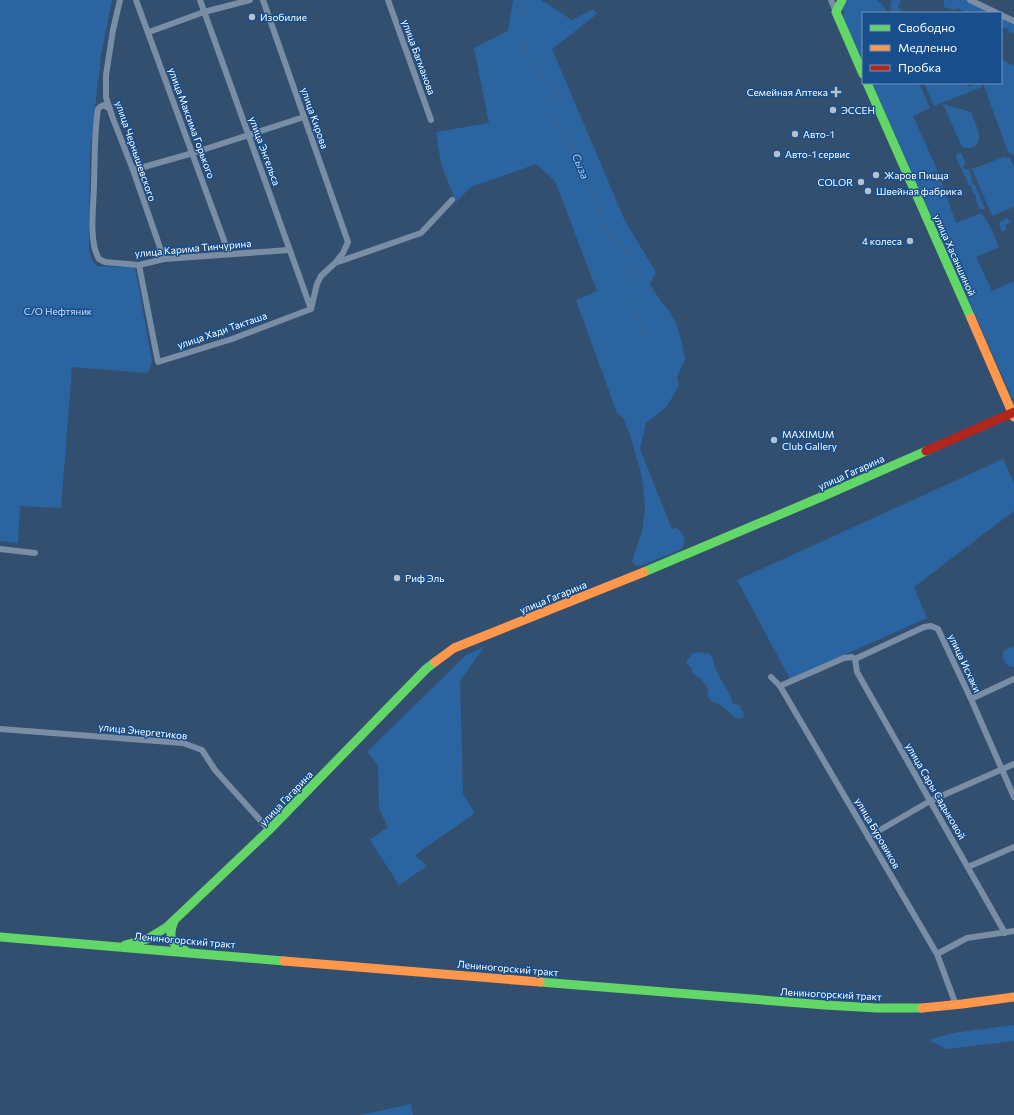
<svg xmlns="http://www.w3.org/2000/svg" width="1014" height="1115" font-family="Commissioner,sans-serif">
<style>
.green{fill:#2a65a2}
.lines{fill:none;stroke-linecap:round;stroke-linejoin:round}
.stream{stroke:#3a618d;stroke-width:1.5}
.street{stroke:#798ea5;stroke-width:6}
.fast{stroke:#63d668;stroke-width:9}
.slow{stroke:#ff974d;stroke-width:9}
.jam{stroke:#b3261e;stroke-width:9}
.poi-dot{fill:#b7c1cd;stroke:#174e8b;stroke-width:1.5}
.labels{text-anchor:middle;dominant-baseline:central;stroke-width:3;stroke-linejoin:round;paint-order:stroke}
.poi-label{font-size:10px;fill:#fff;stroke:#174e8b;text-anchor:start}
.street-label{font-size:10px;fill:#fff;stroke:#174e8b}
.park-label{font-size:10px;fill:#c7e0fb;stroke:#174e8b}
.water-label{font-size:11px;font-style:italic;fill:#acd0f6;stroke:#174e8b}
</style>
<rect width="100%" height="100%" fill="#324f70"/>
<path class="green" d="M0,0H112L101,55L90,154L89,249L91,258L96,266L135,267L152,361L148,373L72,367L61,508L20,506L18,543L0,541Z
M513,0H541L572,20L593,9L597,14L552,49L625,221L656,272L650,285L663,304L669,311L676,323L682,343L685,360L677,376L679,386L667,406L646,423L640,449L672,529L677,528C684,534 688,542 680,550L640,566L635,565L632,561L642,532L645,510L643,485L640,469L630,435L623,418L617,413L576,300L597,291L555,181L536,164L471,187L456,202L441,164L436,132L489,123L474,48L508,31Z
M847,0H876L883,5L887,13H863V63L844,21L843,9Z
M892,0H901L898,7L903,13L892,12L890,5Z
M942,0H968L993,13H967L957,8L955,10L944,7V1Z
M1001,16L1014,22V34L1009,32L1008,28H1002C1001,33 1004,37 1003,42L1001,43Z
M1001,59L1014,66V156L1013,154L1008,152L983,83H1001Z
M872,83H919L930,108L913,116L936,167L956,223L981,213C989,222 994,235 999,247L976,257L992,291L1014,281V399L1011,397L1009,391Z
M924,83H966L968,87L980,83L982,87L934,106Z
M943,104L971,112C974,122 985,138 975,146C971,149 967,148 962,147Z
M957,153H961L966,163L963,167L964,169L969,170L972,178V184L975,185L985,208L984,209H980L976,201V196L972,191V187L968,185L967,180L956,158Z
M1004,157L1010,158L1014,167V207L992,216L972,169Z
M1007,218L1011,222L1005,225L1007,229L1002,232L999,224L1000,222Z
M1003,459L1014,483V511L914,587L927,618L790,679L737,580Z
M1014,646V667C1008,668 1001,660 1003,653C1004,649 1011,647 1014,646Z
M484,647L460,681L463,794L475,813L415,855L427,866L399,885L370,840L388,827L379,809L378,765L367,752L466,655Z
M698,652L710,654C714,660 714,667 717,672C723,684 729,691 733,704L739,705L745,716L743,718H735L729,712L719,704L711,701L708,697V689L702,680L692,673V669L686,662L693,653Z
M1014,1025V1041L946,1049L929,1040L953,1033Z
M411,1104L413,1115H360Z"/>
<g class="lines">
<path class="stream" d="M522,0L521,8L528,19V28L526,30L528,39L523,51L526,55H529L534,64L533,68C538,75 543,80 551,83L557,93V98L548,106L547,113L554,123C565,127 570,140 575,151L574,153L579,159L607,232L633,259L634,267L628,276L632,280L627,289V293C635,309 642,324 644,342"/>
<path class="street" d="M120,0L113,30L106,75V97L112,116L133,170L164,259
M136,0L229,254
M200,0L311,309
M388,0L431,120
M831,0L836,12
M970,0L997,13
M1001,15L1014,21
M149,32L204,12L250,0
M110,109L104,105L100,107L98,109C94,134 95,158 94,183C94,204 88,241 99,259L105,262L139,265L164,259L289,250
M133,170L193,153L304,117
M335,263L421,233L452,200
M139,265L158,362L232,339L311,309L317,284L321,276L335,263L343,253L348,242L263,0
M0,549L35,553
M855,659L857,672L1005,933
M771,677L780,686L937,954L956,1005
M780,686L844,658L852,657L855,659L924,627L931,626L938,629L971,699L1014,797
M971,699L1014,679
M0,729L183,743L202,750L215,770L269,830
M868,837L930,801L1014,764
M968,867L1014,847
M937,954L967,938L1014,931"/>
<path class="fast" d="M842,0L836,12L863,74
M867,83L971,318
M644,572L826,495L926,451
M174,921C168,936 170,945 186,951
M0,937L284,961
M125,945L147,939L167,927L269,830L426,669L435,662
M540,982L825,1005L876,1008H922"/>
<path class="slow" d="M971,318L1014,417
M435,662L454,648L644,572
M284,961L540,982
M922,1008L962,1004L1014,997"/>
<path class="jam" d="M926,451L1014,412"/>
</g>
<g class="poi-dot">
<circle cx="252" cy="17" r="4"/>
<path d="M834 86h4v4h4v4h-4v4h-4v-4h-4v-4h4z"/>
<circle cx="833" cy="110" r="4"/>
<circle cx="795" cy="134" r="4"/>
<circle cx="777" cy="154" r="4"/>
<circle cx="876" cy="175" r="4"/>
<circle cx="861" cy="182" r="4"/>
<circle cx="868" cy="191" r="4"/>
<circle cx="910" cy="241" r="4"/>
<circle cx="774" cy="440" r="4"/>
<circle cx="397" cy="578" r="4"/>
</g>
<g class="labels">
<g class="poi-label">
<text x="260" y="17">Изобилие</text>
<text x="828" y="92" text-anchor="end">Семейная Аптека</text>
<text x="841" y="110">ЭССЕН</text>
<text x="803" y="134">Авто-1</text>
<text x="785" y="154">Авто-1 сервис</text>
<text x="884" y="175">Жаров Пицца</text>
<text x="853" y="182" text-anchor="end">COLOR</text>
<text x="876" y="191">Швейная фабрика</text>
<text x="902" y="241" text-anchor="end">4 колеса</text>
<text x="782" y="434">MAXIMUM<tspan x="782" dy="12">Club Gallery</tspan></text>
<text x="405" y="578">Риф Эль</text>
</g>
<g class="street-label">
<text transform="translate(419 57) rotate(70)">улица Багманова</text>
<text transform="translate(315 118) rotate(71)">улица Кирова</text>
<text transform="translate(192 123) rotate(70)">улица Максима Горького</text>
<text transform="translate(136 151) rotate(71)">улица Чернышевского</text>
<text transform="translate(265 151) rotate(70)">улица Энгельса</text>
<text transform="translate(193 248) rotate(-5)">улица Карима Тинчурина</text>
<text transform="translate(955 255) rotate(66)">улица Хасаншиной</text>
<text transform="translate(222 330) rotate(-19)">улица Хади Такташа</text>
<text transform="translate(851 472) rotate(-24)">улица Гагарина</text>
<text transform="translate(553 597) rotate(-22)">улица Гагарина</text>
<text transform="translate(965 663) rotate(65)">улица Исхаки</text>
<text transform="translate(143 731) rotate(6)">улица Энергетиков</text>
<text transform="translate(936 791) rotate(60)">улица Сары Садыковой</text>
<text transform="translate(286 798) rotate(-46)">улица Гагарина</text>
<text transform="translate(878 833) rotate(60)">улица Буровиков</text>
<text transform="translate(185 940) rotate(5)">Лениногорский тракт</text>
<text transform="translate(508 968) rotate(5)">Лениногорский тракт</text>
<text transform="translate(831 994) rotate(3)">Лениногорский тракт</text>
</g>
<g class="park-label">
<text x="58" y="311">С/О Нефтяник</text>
</g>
<g class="water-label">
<text transform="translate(581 166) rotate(68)">Сыза</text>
</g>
</g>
<rect x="862" y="12" width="140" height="72" fill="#174e8b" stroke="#7495b9"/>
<rect x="870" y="25" width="20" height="6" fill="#63d668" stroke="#7495b9"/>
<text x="898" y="32" font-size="12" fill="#ffffff">Свободно</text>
<rect x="870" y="45" width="20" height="6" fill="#ff974d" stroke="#7495b9"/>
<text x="898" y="52" font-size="12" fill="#ffffff">Медленно</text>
<rect x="870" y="65" width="20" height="6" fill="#b3261e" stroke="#7495b9"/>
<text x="898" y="72" font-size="12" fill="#ffffff">Пробка</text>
</svg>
